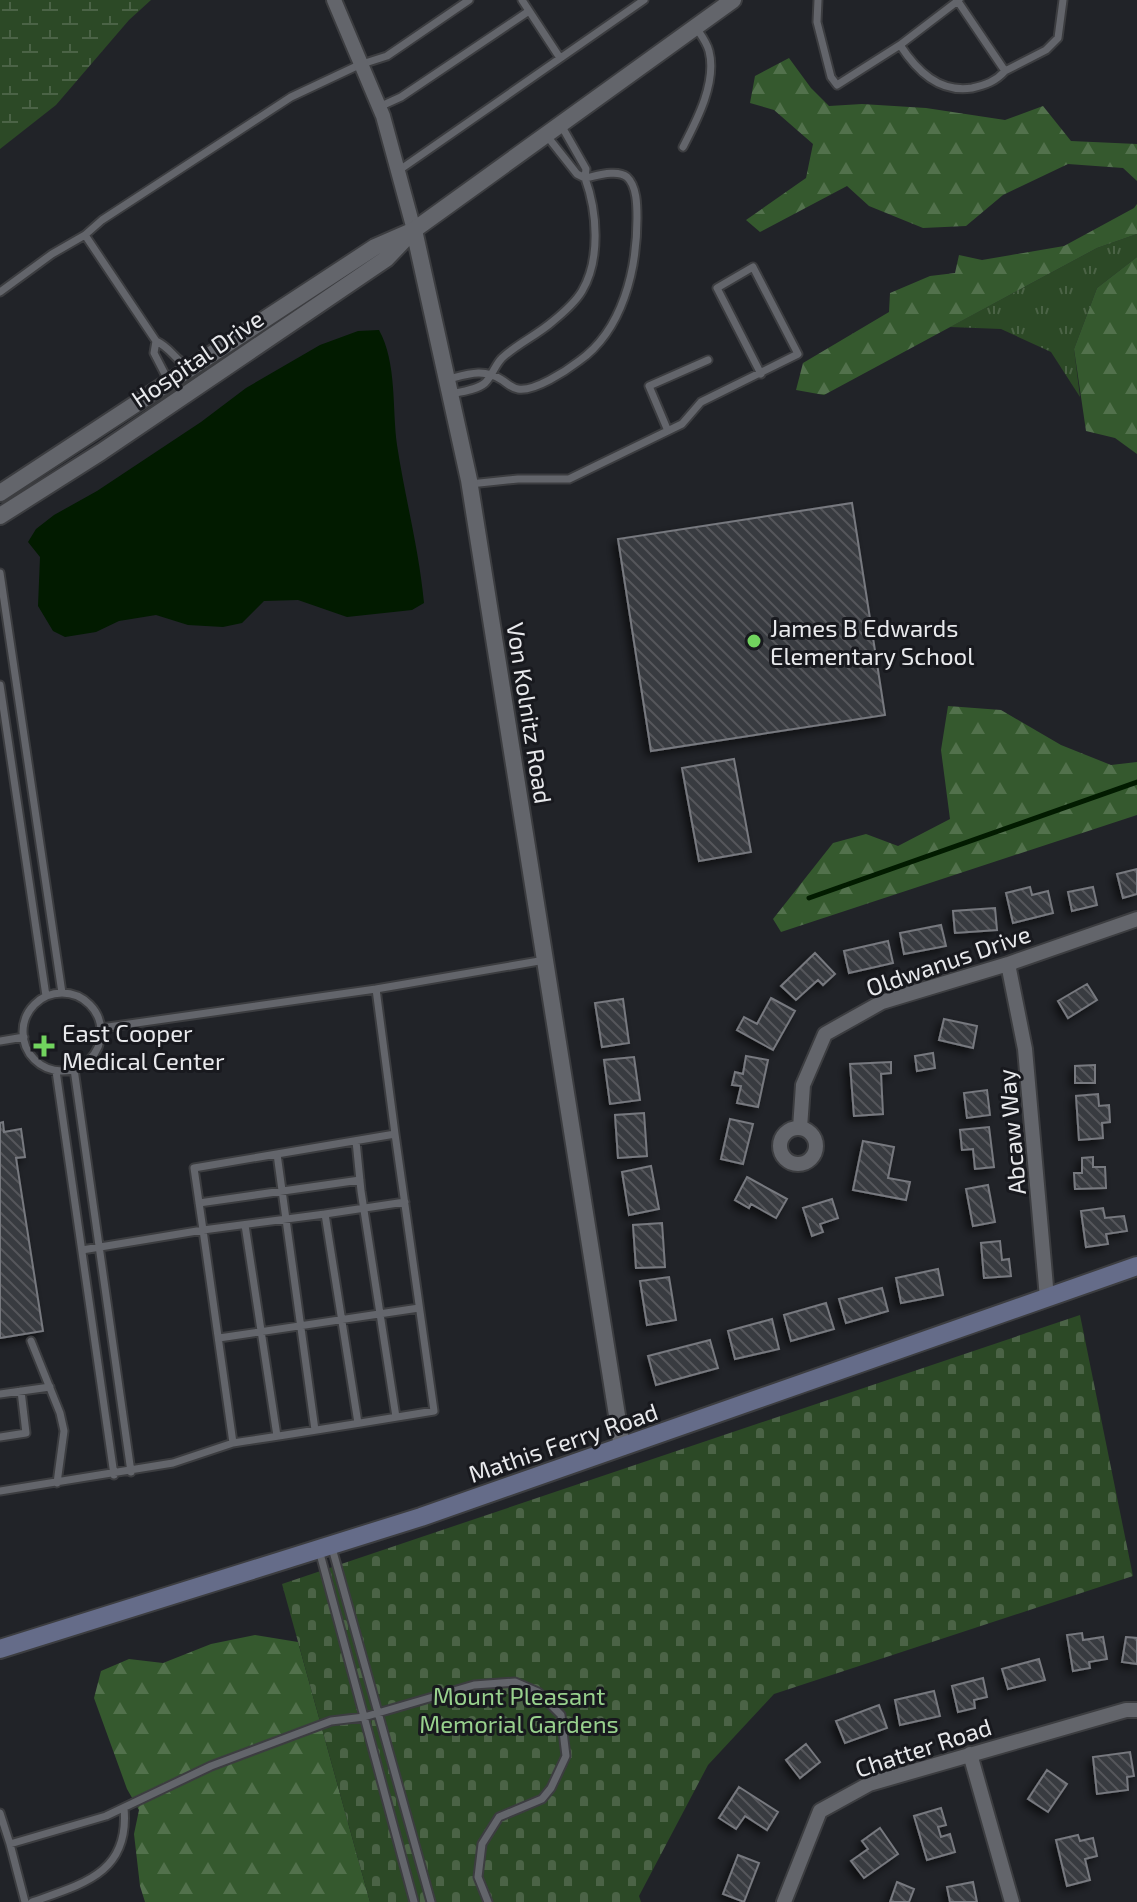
<svg xmlns="http://www.w3.org/2000/svg" width="1137" height="1902" font-family="'Exo 2',sans-serif">
<style>
.grass{fill:url(#grass-tufts)}
.forest{fill:url(#forest-firs)}
.wetland{fill:url(#wetland-marsh)}
.cemetery{fill:url(#cemetery-stones)}
.water{fill:#021b00}
.lines{fill:none;stroke-linecap:round;stroke-linejoin:round}
.stream{stroke:#021b00;stroke-width:5}
.building{fill:url(#building-back-hatch);stroke:#77797f;stroke-width:2;filter:url(#shadow)}
.service-casing{stroke:#3c3d40;stroke-width:11}
.minor-casing{stroke:#3c3d40;stroke-width:18}
.tertiary-casing{stroke:#3c3d40;stroke-width:20}
.secondary-casing{stroke:#3c3d40;stroke-width:22}
.service{stroke:#63656b;stroke-width:7}
.minor{stroke:#63656b;stroke-width:14}
.tertiary{stroke:#63656b;stroke-width:16}
.secondary{stroke:#656c89;stroke-width:18}
.poi-dot{fill:#71d35e;stroke:#18191e;stroke-width:3}
.labels{text-anchor:middle;dominant-baseline:central;stroke-width:6;stroke-linejoin:round;paint-order:stroke}
.street-label{font-size:24px;fill:#e8e9ec;stroke:#18191e}
.poi-label{font-size:24px;fill:#e8e9ec;stroke:#18191e;text-anchor:start}
.park-label{font-size:24px;fill:#98d18d;stroke:#18191e}
</style>
<defs>
<pattern id="grass-tufts" width="24" height="20" patternUnits="userSpaceOnUse" patternTransform="scale(2)"><rect width="24" height="20" fill="#2c4926"/><path d="M3 7l-1-3M5 7V3M7 7l1-3M15 17l-1-3M17 17v-4M19 17l1-3" fill="none" stroke="#4b6346"/></pattern>
<pattern id="forest-firs" width="22" height="20" patternUnits="userSpaceOnUse" patternTransform="scale(2)"><rect width="22" height="20" fill="#35592e"/><path d="M5 1l3.5 6h-7zM16 11l3.5 6h-7z" fill="#52714c"/></pattern>
<pattern id="wetland-marsh" width="20" height="14" patternUnits="userSpaceOnUse" patternTransform="scale(2)"><rect width="20" height="14" fill="#2c4926"/><path d="M1 5h8M5 5V1M11 12h8M15 12V8" fill="none" stroke="#4b6346"/></pattern>
<pattern id="cemetery-stones" width="16" height="16" patternUnits="userSpaceOnUse" patternTransform="scale(2)"><rect width="16" height="16" fill="#2c4926"/><path d="M2 7V4a2 2 0 0 1 4 0v3zM10 15v-3a2 2 0 0 1 4 0v3z" fill="#4b6346"/></pattern>
<pattern id="building-back-hatch" width="6" height="6" patternUnits="userSpaceOnUse" patternTransform="scale(2)"><rect width="6" height="6" fill="#383a3f"/><path d="M-1 5l2 2M0 0l6 6M5-1l2 2" fill="none" stroke="#55565b"/></pattern>
<filter id="shadow"><feDropShadow dx="-4" dy="4" stdDeviation="4" flood-color="#0009"/></filter>
</defs>
<rect width="100%" height="100%" fill="#212328"/>
<path class="grass" d="M1137,234V257L1097,288L1074,349L1080,397L1051,352L1001,329L950,327L1097,248Z"/>
<path class="forest" d="M789,58L811,88L829,106L862,104L926,108L1005,120L1043,106L1071,141L1137,144V181L1123,168L1068,164L1003,195L966,226L923,228L869,206L847,186L760,232L746,220L806,178L813,144L774,110L750,103L755,76Z
M1137,204V234L1097,248L824,395L796,390L803,363L889,312L890,293L930,276L955,273L959,255L982,260L1064,246L1134,208Z
M1137,257V454L1115,438L1086,431L1074,349L1097,288Z
M948,706L1001,710L1061,745L1111,765L1137,762V815L781,932L773,919L833,843L866,834L898,846L950,819L941,750Z
M255,1635L298,1642L370,1902H145L140,1886L134,1834L139,1810L127,1789L94,1698L101,1671L129,1659L163,1663L211,1644Z"/>
<path class="wetland" d="M0,0H151L129,20L56,105L0,149Z"/>
<path class="cemetery" d="M1080,1315L1133,1576L774,1694L708,1765L639,1896L641,1902H370L282,1584Z"/>
<path class="water" d="M379,330C397,363 392,407 397,445C405,498 419,549 424,603L412,610L347,617L298,600L264,601L242,623L223,627L188,625L156,615L119,621L96,632L65,637L53,631L38,606L40,557L28,542L36,529L54,515L97,491L201,422L246,388L320,345L358,331Z"/>
<g class="lines">
<path class="stream" d="M809,898L1137,782"/>
</g>
<path class="building" d="M852,503L885,715L651,751L618,539Z
M734,759L751,852L699,861L682,768Z
M1137,869V894L1123,898L1117,874Z
M1030,887L1032,895L1048,891L1053,913L1013,923L1006,893Z
M1093,887L1097,905L1072,911L1068,892Z
M995,908L997,930L955,933L953,911Z
M941,925L946,946L904,954L900,933Z
M888,941L893,963L849,973L844,951Z
M815,953L835,974L823,985L818,980L796,1000L781,986Z
M1087,984L1097,1000L1068,1018L1058,1001Z
M771,998L795,1011L773,1050L737,1030L744,1017L757,1024Z
M623,999L629,1043L602,1047L595,1003Z
M944,1019L977,1026L973,1048L939,1040Z
M933,1053L935,1068L917,1071L915,1056Z
M746,1056L768,1060L758,1107L737,1103L741,1086L732,1085L735,1072L743,1074Z
M634,1057L640,1100L610,1104L604,1060Z
M891,1062V1073L881,1074L883,1114L854,1116L850,1064Z
M1095,1065V1083H1075V1066Z
M987,1090L990,1115L967,1118L964,1093Z
M1098,1094L1099,1106L1109,1105L1110,1122L1102,1123L1103,1138L1079,1140L1076,1096Z
M644,1113L647,1156L618,1158L615,1115Z
M730,1119L753,1124L743,1164L721,1159Z
M3,1122L4,1132L21,1129L25,1157L16,1158L43,1331L0,1338V1123Z
M989,1127L994,1167L975,1169L973,1149L962,1150L960,1130Z
M863,1141L894,1147L888,1178L910,1182L906,1200L853,1190Z
M1093,1157V1167H1105L1106,1188L1075,1189L1074,1173H1082V1158Z
M651,1166L659,1209L629,1215L622,1172Z
M747,1177L787,1199L776,1218L751,1204L749,1208L735,1200Z
M988,1185L995,1222L973,1226L966,1189Z
M832,1199L838,1218L820,1224L823,1232L812,1236L803,1208Z
M1103,1208L1105,1218L1124,1216L1127,1231L1106,1234L1108,1244L1086,1247L1081,1211Z
M662,1223L665,1267L636,1268L633,1225Z
M1000,1241L1002,1260L1009,1259L1011,1276L984,1278L981,1243Z
M938,1269L943,1295L901,1303L896,1278Z
M669,1277L676,1320L647,1325L640,1281Z
M882,1288L888,1311L846,1323L839,1299Z
M826,1303L834,1329L791,1341L784,1315Z
M772,1319L779,1349L735,1359L728,1331Z
M710,1340L718,1368L656,1385L648,1356Z
M1082,1633L1083,1640L1103,1637L1107,1659L1089,1662L1090,1668L1073,1671L1067,1635Z
M1126,1637L1137,1638V1664L1122,1662Z
M1039,1659L1045,1680L1008,1689L1002,1669Z
M983,1678L987,1697L974,1700L975,1708L958,1712L952,1686Z
M934,1691L940,1716L900,1725L895,1700Z
M879,1705L887,1728L845,1743L836,1721Z
M806,1744L820,1762L800,1778L786,1760Z
M1130,1752L1134,1776L1127,1777L1128,1790L1097,1794L1093,1757Z
M1047,1770L1067,1784L1048,1812L1028,1799Z
M739,1787L778,1812L767,1830L745,1816L736,1829L719,1818Z
M941,1808L946,1825L938,1827L941,1837L950,1834L955,1852L927,1860L914,1816Z
M880,1828L898,1854L864,1878L851,1861L868,1849L862,1841Z
M1078,1835L1080,1841L1093,1838L1097,1856L1085,1859L1090,1880L1067,1886L1056,1840Z
M738,1855L759,1863L744,1902L723,1894Z
M897,1882L914,1889L909,1902H890Z
M973,1882L977,1902H950L947,1887Z"/>
<g class="lines">
<g class="service-casing">
<path id="service" d="M522,0L560,58
M818,0L817,22L831,77L837,85L900,45C917,71 939,93 972,88C986,85 996,81 1005,71
M957,0L1005,71L1046,50L1058,38L1063,0
M900,45L959,0
M379,107L401,97L529,11
M547,136L577,174L585,178L586,169L561,125
M683,147C697,120 717,82 709,51C707,43 701,35 697,29
M398,171L644,0
M0,292L52,254L85,235
M156,341L154,353L169,382
M190,366C175,362 173,349 156,341L85,235L102,220L291,97L359,65L387,56L469,0
M449,379C468,374 484,368 502,380C507,383 511,388 518,389C534,392 566,371 579,361C623,330 637,269 637,218C637,206 637,186 627,177C617,169 596,176 585,178C597,211 601,259 582,291C575,303 563,313 552,322C537,335 517,344 502,358C495,365 492,376 485,383C477,390 460,392 450,394
M668,431L649,386L708,360
M470,484L518,479H569L682,424L701,402L798,354L753,267L717,288L761,374
M0,573L62,993
M0,685L46,996
M376,989L545,960
M23 1032a39 39 0 1 1 78 0a39 39 0 1 1-78 0Z
M101,1028L376,989L395,1134
M0,1041L24,1037
M74,1069L131,1472
M56,1071L114,1475
M356,1141L361,1191L396,1417
M277,1154L315,1430
M199,1203L360,1180
M325,1214L405,1202
M245,1225L277,1436
M82,1250L203,1230L194,1168L395,1134L434,1411C367,1422 300,1433 233,1443L203,1230L325,1214L358,1423
M219,1338L419,1308
M31,1341L60,1413L64,1431L57,1483
M0,1394L50,1387
M0,1437L26,1433L21,1391
M0,1491L173,1463L233,1443
M332,1548L431,1902
M319,1550L414,1902
M0,1813L10,1844L106,1816L211,1766L331,1721L364,1717L474,1685L515,1682L538,1692L561,1715L566,1756L551,1788L542,1799L499,1817L482,1844L478,1877L488,1902
M10,1844L25,1902
M32,1902C83,1884 130,1873 124,1808"/>
</g>
<g class="minor-casing">
<path id="minor" d="M334,0L383,116L414,230
M1008,964L1025,1049L1047,1298
M800,1128L803,1085L825,1034L882,1002L1008,964L1137,919
M780 1146a18 18 0 1 1 36 0a18 18 0 1 1-36 0Z
M970,1754L1012,1902
M784,1902L820,1811L869,1784L1126,1710H1137"/>
</g>
<g class="tertiary-casing">
<path id="tertiary" d="M414,230L469,480L622,1447
M0,493L375,247L414,230L733,0
M0,516L101,452L386,259L407,237"/>
</g>
<g class="secondary-casing">
<path id="secondary" d="M0,1649L421,1517L1137,1266"/>
</g>
<use href="#service" class="service"/>
<use href="#minor" class="minor"/>
<use href="#tertiary" class="tertiary"/>
<use href="#secondary" class="secondary"/>
</g>
<g class="poi-dot">
<circle cx="754" cy="641" r="8"/>
<path d="M40 1034h8v8h8v8h-8v8h-8v-8h-8v-8h8z"/>
</g>
<g class="labels">
<g class="street-label">
<text transform="translate(197 358) rotate(-34)">Hospital Drive</text>
<text transform="translate(530 713) rotate(81)">Von Kolnitz Road</text>
<text transform="translate(948 960) rotate(-19)">Oldwanus Drive</text>
<text transform="translate(1011 1132) rotate(-95)">Abcaw Way</text>
<text transform="translate(563 1442) rotate(-19)">Mathis Ferry Road</text>
<text transform="translate(923 1747) rotate(-18)">Chatter Road</text>
</g>
<g class="poi-label">
<text x="770" y="627">James B Edwards<tspan x="770" dy="28">Elementary School</tspan></text>
<text x="62" y="1032">East Cooper<tspan x="62" dy="28">Medical Center</tspan></text>
</g>
<g class="park-label">
<text x="519" y="1695">Mount Pleasant<tspan x="519" dy="28">Memorial Gardens</tspan></text>
</g>
</g>
</svg>
